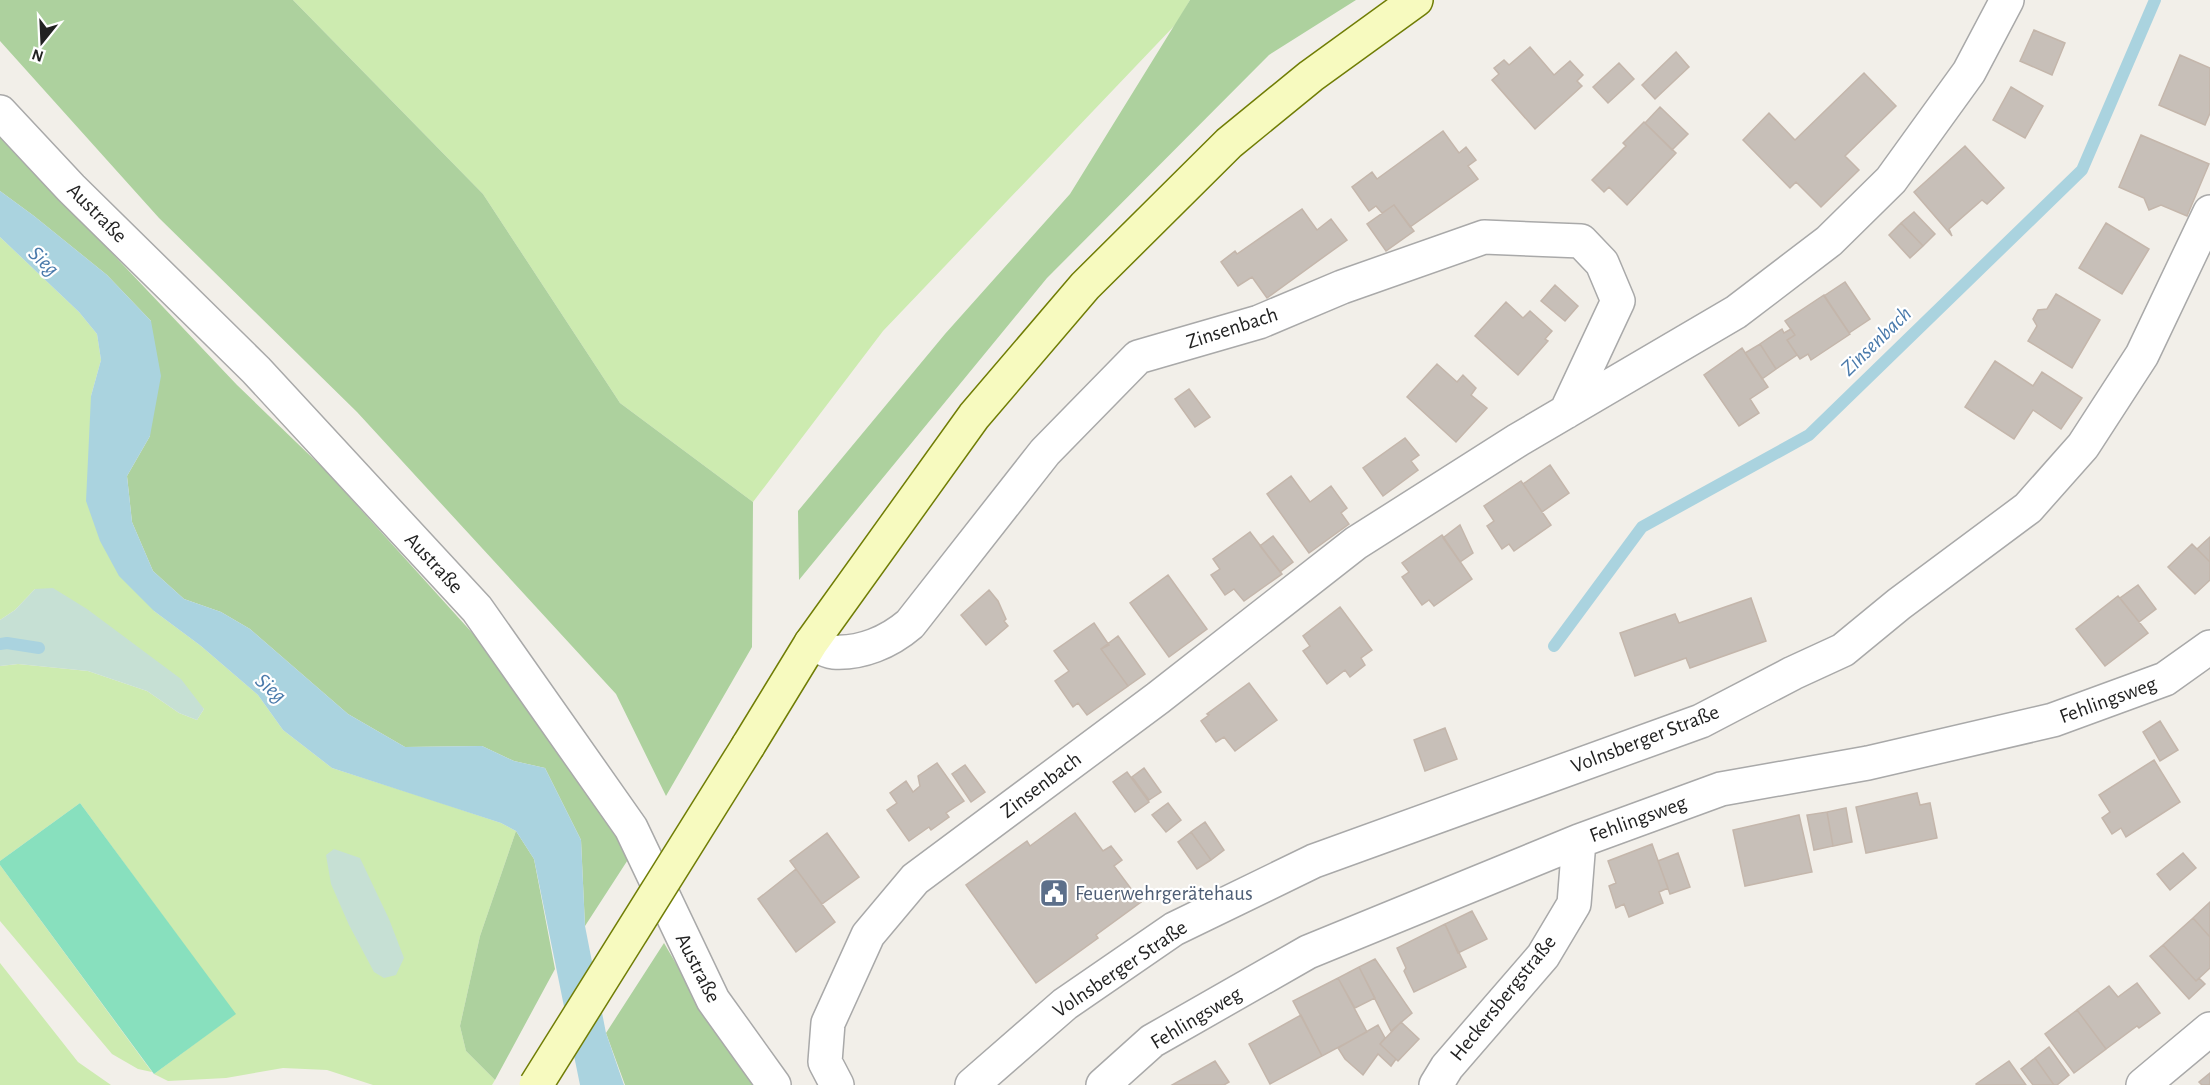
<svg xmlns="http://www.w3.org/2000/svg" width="2210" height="1085" font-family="'Alegreya Sans',sans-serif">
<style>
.grass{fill:#cdebb0}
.forest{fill:#add19e}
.wetland{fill:#c6e0d4}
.pitch{fill:#88e0be}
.water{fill:#aad3df}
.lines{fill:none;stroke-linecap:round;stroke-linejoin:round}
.stream{stroke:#aad3df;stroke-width:12}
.building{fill:#c7bfb8;stroke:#c4b6ab;stroke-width:1.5}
.street-casing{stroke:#a9a9a9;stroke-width:36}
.secondary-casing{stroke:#707d05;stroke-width:36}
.street{stroke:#fff;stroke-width:33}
.secondary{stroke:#f7fabf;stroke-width:33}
.secondary-bridge-casing{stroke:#707d05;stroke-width:36;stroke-linecap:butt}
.secondary-bridge{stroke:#f7fabf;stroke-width:33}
.labels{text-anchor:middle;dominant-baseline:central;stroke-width:4.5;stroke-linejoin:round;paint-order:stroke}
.street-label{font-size:21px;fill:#222;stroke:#fff}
.service-label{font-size:21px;fill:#4e5e75;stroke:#fff;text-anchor:start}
.water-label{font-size:22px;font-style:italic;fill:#4a7aab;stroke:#fff}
</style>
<rect width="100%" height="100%" fill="#f2efe9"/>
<path class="grass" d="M293,0H1190L1176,24L883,331L753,502L620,403L483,194Z
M0,237L79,312L97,334L101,360L91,396L154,611L201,646L258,695L283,730L332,768L435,801L501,823L516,831L480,936L460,1026L466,1051L495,1080L492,1085H373L327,1070L283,1068L226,1078L168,1081L154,1074L235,1014L80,803L0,861V666L18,664L88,671L147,691L179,713L197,720L204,709L35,589L15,610L0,620Z
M0,865L152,1072L138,1069L112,1054L0,921Z
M0,963L78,1062L111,1085H0Z"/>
<path class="forest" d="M0,0H293L483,194L620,403L753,502L752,647L666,796L616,694L357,412L159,218L0,41Z
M1190,0H1356L1269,55L1047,278L799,580L798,511L945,334L1070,194Z
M0,135L237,385L325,470L485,647L631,855L585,926L581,840L545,768L514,761L482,746L405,747L348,714L250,629L221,612L184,599L153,571L132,522L127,476L150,436L151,321L107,275L34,216L0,191Z
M516,831L534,859L555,969L495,1080L466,1051L460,1026L480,936Z
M664,943L720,1039L755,1085H625L606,1033Z"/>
<path class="wetland" d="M53,588L87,609L181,679L204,709L197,720L179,713L147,691L88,671L18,664L0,666V620L15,610L35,589Z
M334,849L360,858L389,919L404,958L396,975L384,978L374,972L349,925L331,884L326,855Z"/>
<path class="pitch" d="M80,803L236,1014L154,1074L0,865V861Z"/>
<path class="water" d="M0,191L34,216L107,275L151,321L161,376L150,436L127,476L132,522L153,571L184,599L221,612L250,629L348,714L405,747L482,746L514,761L545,768L581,840L585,926L606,1033L624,1085H580L534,859L516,831L501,823L332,768L283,730L258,695L201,646L154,611L119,576L100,541L86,501L91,396L101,360L97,334L79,312L0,237Z"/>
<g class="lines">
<path class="stream" d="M0,644L7,643L39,648
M1554,646L1642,527L1809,435L2082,170L2155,0"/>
</g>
<path class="building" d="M2034,30L2065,43L2052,75L2020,61Z
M1530,47L1554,75L1570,61L1583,75L1577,81L1582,86L1535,129L1492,80L1499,74L1494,68L1504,60L1509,65Z
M1676,52L1689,67L1655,99L1642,85Z
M2180,55L2210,68V113L2205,125L2159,105Z
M1619,63L1634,79L1608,103L1593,87Z
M1864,73L1896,106L1845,156L1859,170L1821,207L1796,182L1790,188L1743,140L1769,113L1795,140Z
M2011,87L2043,106L2025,138L1993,120Z
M1660,107L1688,134L1672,150L1645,123Z
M1644,122L1676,153L1627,205L1609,187L1604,192L1592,180L1626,146L1623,143Z
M1443,131L1459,153L1466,147L1476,160L1468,166L1478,179L1410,227L1394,205L1382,213L1376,206L1369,211L1352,187L1372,172L1377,179Z
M2141,135L2209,164L2187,216L2161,205L2149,210L2144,198L2119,187Z
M1965,146L2004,188L1987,204L1982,200L1949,229L1952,236L1914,192Z
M1394,205L1414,231L1386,251L1367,224Z
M1302,209L1317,230L1331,219L1347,240L1267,298L1252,277L1238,286L1221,262L1235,251L1237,254Z
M1914,212L1935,234L1923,246L1901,223Z
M1901,223L1923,246L1910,258L1889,235Z
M2106,223L2149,249L2122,294L2079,268Z
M1845,282L1870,319L1849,333L1824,296Z
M1555,285L1578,306L1565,321L1541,301Z
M2056,294L2100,320L2072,368L2028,341L2037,326L2033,319L2038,310L2047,309Z
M1824,295L1850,334L1811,360L1808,354L1800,359L1787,340L1795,335L1785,321Z
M1506,302L1523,318L1530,311L1552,331L1545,339L1548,341L1518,375L1475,336Z
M1782,329L1784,333L1791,329L1795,335L1787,340L1797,355L1776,369L1760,344Z
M1760,344L1776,369L1762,379L1745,353Z
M1742,348L1768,387L1750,399L1759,413L1739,426L1704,375Z
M1995,361L2033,386L2042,372L2082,398L2061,429L2033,410L2014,439L1965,407Z
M1437,364L1457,382L1463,375L1476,388L1471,395L1487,408L1456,442L1407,397Z
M1189,389L1210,417L1195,427L1175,399Z
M1405,438L1419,455L1411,461L1418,470L1383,496L1363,468Z
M1550,465L1569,493L1542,512L1523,484Z
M1291,476L1310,502L1331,486L1347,508L1341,513L1349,524L1309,553L1267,494Z
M1521,481L1551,525L1514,551L1509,544L1502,549L1487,526L1494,521L1484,506Z
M1460,525L1473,553L1460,562L1443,538Z
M1250,532L1282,574L1244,601L1234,589L1225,595L1211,575L1220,569L1213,559Z
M1442,535L1472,579L1434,606L1429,600L1422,605L1402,577L1409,572L1402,563Z
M1273,536L1293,562L1280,572L1260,546Z
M2210,537V562L2197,549Z
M2192,544L2210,562V580L2195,594L2168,567Z
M1168,575L1207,629L1169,657L1130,603Z
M2138,585L2156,609L2139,622L2120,598Z
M989,590L998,601L1006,619L1004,621L1008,626L986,645L961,615Z
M2118,596L2148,633L2105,666L2076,629Z
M1751,598L1766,641L1690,668L1686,658L1635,676L1620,633L1675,614L1679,623Z
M1340,607L1372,650L1361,658L1365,665L1350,677L1345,670L1327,684L1303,651L1310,646L1303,636Z
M1094,623L1109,645L1101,649L1128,686L1087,715L1078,703L1073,707L1055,681L1069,671L1054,651Z
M1118,636L1145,674L1128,686L1101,649Z
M1249,683L1277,720L1235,751L1224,737L1216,742L1201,721L1209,715L1207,714Z
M2160,721L2178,750L2160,761L2143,732Z
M1445,728L1457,759L1425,771L1414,740Z
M2154,760L2180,802L2126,837L2121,828L2112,834L2102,818L2110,812L2099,795Z
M937,763L964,801L946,813L949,817L931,830L929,827L909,841L887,810L897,803L890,793L906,781L913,792L920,786L918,776Z
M965,765L985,792L971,802L952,774Z
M1144,768L1161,792L1149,800L1132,777Z
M1127,772L1149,802L1135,812L1113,782Z
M1917,793L1920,805L1930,803L1937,838L1866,853L1856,807Z
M1168,803L1181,820L1166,832L1152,815Z
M1846,808L1852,842L1833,846L1827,812Z
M1827,812L1833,846L1814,850L1807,815Z
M1075,813L1103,851L1111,846L1122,860L1114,866L1141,902L1096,935L1098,938L1036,983L966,885L1027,841L1030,846Z
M1799,815L1812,872L1745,886L1733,830Z
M1205,822L1224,850L1211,860L1191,832Z
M1191,832L1211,860L1197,869L1178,842Z
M827,833L859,877L822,904L790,861Z
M1652,844L1668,888L1659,892L1663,903L1629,917L1624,904L1616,908L1609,886L1616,883L1608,861Z
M1678,853L1690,887L1670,894L1658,861Z
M2183,853L2196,868L2170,890L2157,874Z
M796,869L835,922L796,952L758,899Z
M2210,902V937L2193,918Z
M1472,911L1487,939L1458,953L1445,924Z
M2193,918L2210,937V968L2196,981L2163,945Z
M1445,924L1466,967L1414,992L1404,971L1406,968L1397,948Z
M2163,945L2196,981L2199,978L2205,984L2189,999L2150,956Z
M1375,959L1412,1013L1391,1031L1359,967Z
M1359,967L1375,998L1355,1008L1338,978Z
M1338,978L1367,1032L1322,1056L1293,1001Z
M2137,983L2160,1013L2139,1028L2137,1026L2106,1049L2077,1010L2109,986L2118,997Z
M2077,1010L2106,1049L2074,1073L2045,1034Z
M1301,1015L1322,1056L1270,1084L1249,1044Z
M1401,1022L1419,1039L1398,1061L1380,1044Z
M1378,1025L1385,1038L1380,1044L1396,1059L1391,1066L1378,1054L1363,1075L1345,1059L1338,1048Z
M2049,1047L2069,1075L2057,1085H2054L2035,1058Z
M2035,1058L2054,1085H2033L2021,1069Z
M1215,1061L1229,1082L1224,1085H1172Z
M2009,1061L2026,1085H1977L1976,1084Z
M2210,1073V1085H2202L2199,1082Z"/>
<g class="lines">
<g class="street-casing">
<path id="street" d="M0,112L71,188L256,370L477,609L631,828L713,1000L774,1085
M811,643C818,646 826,651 833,652C861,654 889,642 910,624L1045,452L1138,357L1259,322L1342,287L1484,237L1581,241L1602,263L1618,301L1566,412
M837,1085L825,1062L828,1023L868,935L915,879L1158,698L1356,543L1518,440L1736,312L1829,241L1891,180L1969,72L2007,0
M972,1085L1065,1004L1174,929L1314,861L1701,721L1793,673L1843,650L1899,604L2028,508L2083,446L2142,355L2210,212
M1103,1085L1152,1041L1308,952L1579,841L1721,789L1868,763L2053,720L2165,679L2210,647
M1436,1085L1447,1067L1543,956L1574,904L1579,841
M2143,1085L2210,1029"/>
</g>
<g class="secondary-casing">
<path id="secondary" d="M748,746L811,643L974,416L1085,286L1229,143L1311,76L1416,0"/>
</g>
<use href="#street" class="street"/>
<use href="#secondary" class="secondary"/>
<g class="secondary-bridge-casing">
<path id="secondary-bridge" d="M536,1085L748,746"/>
</g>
<use href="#secondary-bridge" class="secondary-bridge"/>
</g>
<defs>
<g id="civic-square" transform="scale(1.5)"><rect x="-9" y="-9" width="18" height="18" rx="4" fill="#5c6f8a" stroke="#fff"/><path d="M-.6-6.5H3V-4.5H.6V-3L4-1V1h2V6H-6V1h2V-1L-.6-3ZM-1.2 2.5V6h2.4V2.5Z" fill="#fff"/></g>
</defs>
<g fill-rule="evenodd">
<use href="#civic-square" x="1054" y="893"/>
</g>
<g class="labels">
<g class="street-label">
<text transform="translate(97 213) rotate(45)">Austraße</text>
<text transform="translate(1232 328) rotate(-18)">Zinsenbach</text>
<text transform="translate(434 563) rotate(47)">Austraße</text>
<text transform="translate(2108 700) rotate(-20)">Fehlingsweg</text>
<text transform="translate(1645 739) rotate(-21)">Volnsberger Straße</text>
<text transform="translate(1041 785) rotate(-37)">Zinsenbach</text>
<text transform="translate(1638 819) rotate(-20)">Fehlingsweg</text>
<text transform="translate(698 968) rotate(63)">Austraße</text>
<text transform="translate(1120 969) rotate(-34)">Volnsberger Straße</text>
<text transform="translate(1503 998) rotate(-51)">Heckersbergstraße</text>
<text transform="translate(1196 1018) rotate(-31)">Fehlingsweg</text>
</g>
<g class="service-label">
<text x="1075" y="893">Feuerwehrgerätehaus</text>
</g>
<g class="water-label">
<text transform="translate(44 261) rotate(43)">Sieg</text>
<text transform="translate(1876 341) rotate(-44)">Zinsenbach</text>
<text transform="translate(271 688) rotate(40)">Sieg</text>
</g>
</g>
<g transform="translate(42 42) rotate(198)" stroke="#ffffff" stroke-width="4.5" paint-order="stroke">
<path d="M0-4.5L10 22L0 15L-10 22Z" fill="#222222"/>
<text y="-9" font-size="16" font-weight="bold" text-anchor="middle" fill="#222222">N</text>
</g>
</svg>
